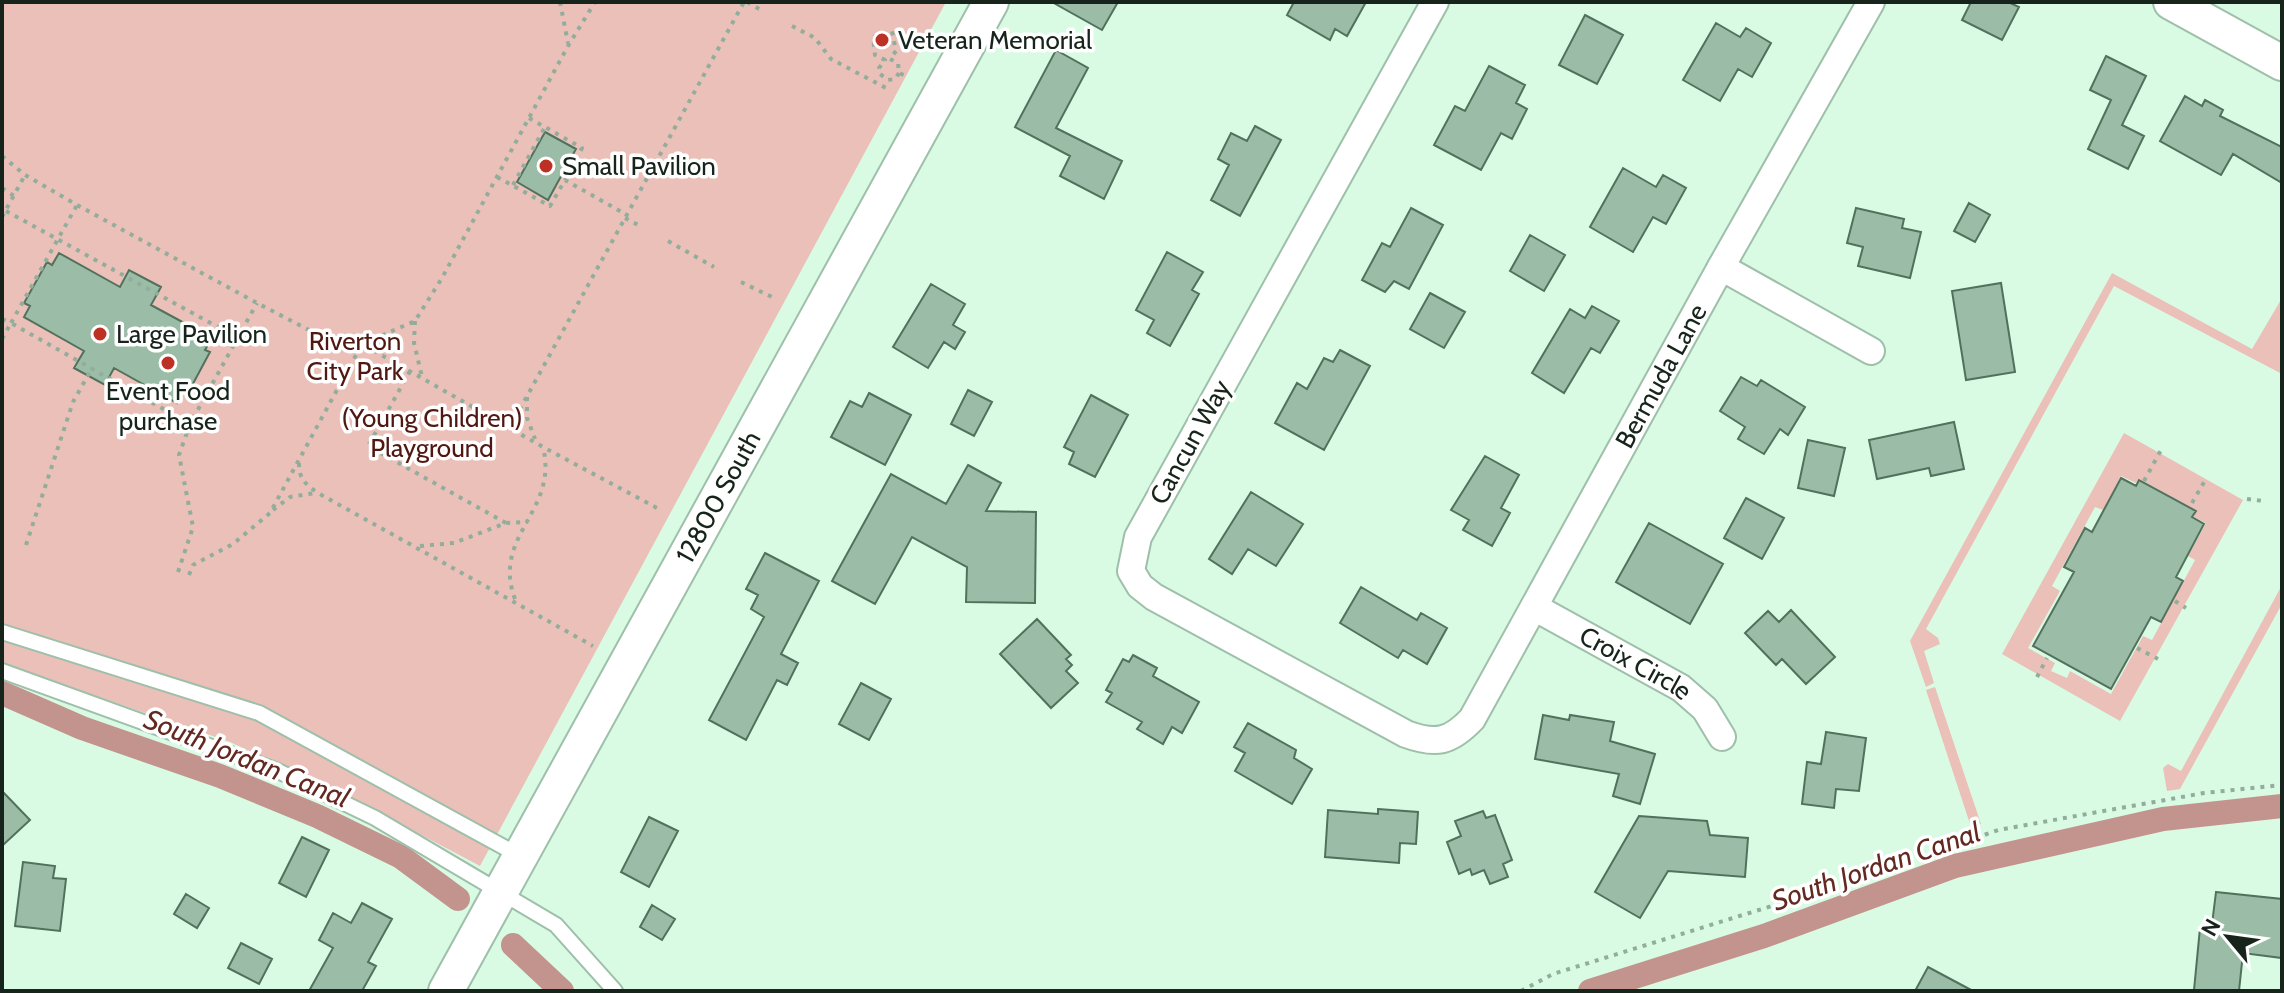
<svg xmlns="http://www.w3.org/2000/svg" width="2284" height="993" font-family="Cabin,sans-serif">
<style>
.green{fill:#ebc0b9;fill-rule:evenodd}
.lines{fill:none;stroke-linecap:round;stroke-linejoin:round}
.canal{stroke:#c2948d;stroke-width:24}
.building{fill:#9bbca6;stroke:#52715d;stroke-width:2}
.service-casing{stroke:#9ebfa9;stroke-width:18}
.minor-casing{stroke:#9ebfa9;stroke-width:30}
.tertiary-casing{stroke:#9ebfa9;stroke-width:38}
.path{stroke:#93ad9c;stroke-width:4;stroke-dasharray:4 6;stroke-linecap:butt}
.service{stroke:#fff;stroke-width:14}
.minor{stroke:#fff;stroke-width:26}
.tertiary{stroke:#fff;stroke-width:34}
.poi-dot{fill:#bd3024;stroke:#fff;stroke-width:3}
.labels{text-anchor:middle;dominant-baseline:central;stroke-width:7;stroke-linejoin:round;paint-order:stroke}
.poi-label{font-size:26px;fill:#17241c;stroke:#fff;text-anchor:start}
.park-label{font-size:26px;fill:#511812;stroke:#fff}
.street-label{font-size:26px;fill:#17241c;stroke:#fff}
.water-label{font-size:28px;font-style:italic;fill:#632921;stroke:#fff}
</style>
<rect width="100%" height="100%" fill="#d9fbe4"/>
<path class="green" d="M2,2H946L480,866L359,802L230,742L2,664Z
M2112,273L2252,349L2282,298V374L2114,286L1926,629L1938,638L1940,644L1924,651L1934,683L1926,687L1910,641Z
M2124,433L2243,500L2120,721L2002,654ZM2121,476L2136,483L2139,479L2196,510L2194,517L2206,523L2188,556L2195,560L2152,640L2143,636L2111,694L2070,671L2067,678L2051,671L2055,663L2028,648L2060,591L2052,586L2095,507L2103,510Z
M2282,585V604L2180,789L2167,791L2163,768L2168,764L2181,771Z
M1935,687L1981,824L1971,827L1926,690Z"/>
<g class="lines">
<path class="canal" d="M2,693L82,728L220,776L317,816L401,857L458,899
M513,945L562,991
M1590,991L1764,936L1955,866L2163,819L2282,806"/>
</g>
<path class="building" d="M1052,2H1118L1102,30Z
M1294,2H1366L1347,36L1335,29L1330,40L1287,15Z
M1971,2H2008L2019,7L2002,40L1962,20Z
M1585,15L1623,35L1597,84L1559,65Z
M1716,23L1740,37L1746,28L1771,43L1752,77L1738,69L1720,101L1683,80Z
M1056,50L1088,68L1056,128L1122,161L1104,199L1060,176L1070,156L1015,127Z
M2106,56L2146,76L2122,125L2144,136L2128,169L2088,149L2111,100L2090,90Z
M1489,66L1525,85L1516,103L1527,109L1512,139L1501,133L1481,170L1434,145L1455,106L1465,111Z
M2185,96L2202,106L2205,100L2223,110L2220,116L2282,147V183L2233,154L2221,175L2160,141Z
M1255,126L1281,140L1240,216L1211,200L1229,165L1218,159L1231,133L1247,141Z
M545,132L576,149L548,200L517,182Z
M1623,168L1656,187L1663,175L1686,188L1666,224L1653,217L1633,252L1590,227Z
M1969,203L1990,215L1975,242L1954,231Z
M1411,208L1443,225L1409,289L1394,281L1385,292L1362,280L1382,243L1390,247Z
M1856,208L1904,219L1902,228L1921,232L1910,278L1858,266L1863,247L1847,243Z
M1530,235L1565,255L1544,291L1510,271Z
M1167,252L1203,272L1192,290L1199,294L1170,346L1147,333L1154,320L1136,310Z
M59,253L120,287L129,270L161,287L151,305L212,338L205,350L210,352L188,393L183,391L177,403L114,368L105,385L74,368L84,351L24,317L30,306L24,303L47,262L52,265Z
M2001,283L2015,372L1966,380L1952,291Z
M931,284L965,304L953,325L965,332L955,349L944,342L928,368L893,347Z
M1430,293L1465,312L1444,348L1410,329Z
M1592,306L1619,321L1600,353L1591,348L1564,393L1532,373L1570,309L1585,318Z
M1340,350L1370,366L1324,450L1275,423L1297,383L1307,389L1324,358L1333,362Z
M1741,377L1757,386L1761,380L1805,407L1788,435L1780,429L1764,454L1738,439L1745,427L1720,411Z
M968,390L992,402L974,436L951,424Z
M869,393L911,415L885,465L831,437L850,401L862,407Z
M1091,395L1128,415L1095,477L1069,464L1074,452L1064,447Z
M1954,422L1964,469L1931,476L1929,468L1877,479L1869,440Z
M1808,440L1845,448L1834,496L1798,488Z
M1485,456L1519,475L1501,508L1510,513L1492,546L1463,530L1469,520L1451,510Z
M968,465L1001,483L986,511L1036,512L1035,603L966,602L967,567L912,537L875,604L832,581L891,474L946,504Z
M2121,478L2136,486L2139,480L2196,511L2192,517L2204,524L2176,577L2183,581L2161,622L2151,617L2111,689L2033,646L2074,572L2064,567L2085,528L2092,532Z
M1251,492L1303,524L1276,566L1248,549L1232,574L1209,559Z
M1746,498L1784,518L1762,559L1724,538Z
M1649,523L1723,564L1690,624L1616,582Z
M765,553L819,581L781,654L798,663L787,685L777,680L746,740L709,720L764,617L751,609L758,595L746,589Z
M1361,587L1417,620L1421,613L1447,628L1427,664L1403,650L1398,658L1340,623Z
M1791,610L1835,657L1806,684L1782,659L1776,665L1745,633L1768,611L1779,622Z
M1037,619L1071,655L1066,659L1072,665L1066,671L1078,683L1051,708L1000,654Z
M1133,655L1157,668L1153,676L1199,702L1182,733L1172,727L1163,744L1137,729L1142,722L1106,702L1112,693L1106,690L1123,659L1129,662Z
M861,683L891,699L869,740L839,724Z
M1543,715L1569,720L1570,715L1614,722L1610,741L1655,754L1640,804L1613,796L1619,774L1535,759Z
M1248,723L1296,750L1294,758L1312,769L1292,804L1235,771L1245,753L1234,747Z
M1826,732L1866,738L1859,791L1836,789L1834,808L1802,804L1807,762L1821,764Z
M2,791L30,820L2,846Z
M1378,809L1418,812L1416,844L1400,843L1399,863L1325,857L1328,810L1378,814Z
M1483,811L1486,818L1495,815L1512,860L1503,864L1508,877L1490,884L1484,870L1472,875L1470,869L1459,874L1447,842L1461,836L1455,821Z
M1639,816L1707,821L1710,835L1748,838L1745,877L1668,871L1640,918L1595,892Z
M649,817L678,831L649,887L621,872Z
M302,837L329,850L306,897L279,883Z
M23,862L55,866L53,878L66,879L60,931L15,926Z
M2216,892L2282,899V958L2243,953L2239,991L2194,990L2200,928L2212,924Z
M186,894L209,908L197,928L174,914Z
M362,903L392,919L368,962L376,966L362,991H309L333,948L319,940L333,913L351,923Z
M652,905L675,919L662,940L640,927Z
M241,943L272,959L259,984L228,968Z
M1928,967L1973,991H1915Z"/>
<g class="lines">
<g class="service-casing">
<path id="service" d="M2,632L259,713L520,856
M2,671L278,771L375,818L556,925L615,991"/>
</g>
<g class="minor-casing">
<g id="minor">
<path id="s1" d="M1435,2L1138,537L1131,571L1140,586L1154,597L1406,734C1436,745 1450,742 1472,719L1721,267L1871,2"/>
<path d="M1721,267L1871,351"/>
<path id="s2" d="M1534,607L1681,688L1705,709L1722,737"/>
</g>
</g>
<g class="tertiary-casing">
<g id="tertiary">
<path d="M2171,2L2282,63"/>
<path id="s3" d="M446,991L991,2"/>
</g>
</g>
<path class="path" d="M560,2L568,43
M747,2L761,10
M792,26L815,38L831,59L886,88L885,91
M899,73L895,79L888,80L880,74L879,68L885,60L875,55L873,37L892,31L896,51L890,59L898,63L899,73L906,76
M529,118L582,148L565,180
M2,156L25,175L77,205L257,303L309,330L362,344L415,321L442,278L568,46L595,2
M497,177L550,206L565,180L627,215
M513,185L545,127
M2,188L14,196
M6,211L238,338
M2,217L25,175
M625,218L642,227
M668,241L714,267
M741,282L772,297
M2,319L11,323L77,205
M415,321L414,343L422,377
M2,339L11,323L190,424
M410,371L368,446L506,523
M527,397V418L535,439
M510,427L744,2
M299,463C299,479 305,484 318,493L593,646
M2144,481L2161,450
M2247,499L2264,501
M2192,503L2207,477
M273,510L290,497L315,493
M26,545L73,402L91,370
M420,546L454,543L506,523L527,522
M178,572L193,527L179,455L190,424L257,303
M189,575L193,565L233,544L270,513L362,344L543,447L657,508
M515,599C491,535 559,512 543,447
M2175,601L2186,608
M2137,648L2158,659
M2037,677L2047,658
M1521,991L1553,974L1881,872L1998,830L2204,793L2282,785"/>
<use href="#service" class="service"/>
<use href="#minor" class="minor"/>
<use href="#tertiary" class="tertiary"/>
</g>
<g class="poi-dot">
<circle cx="882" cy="40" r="8"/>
<circle cx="546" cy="166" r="8"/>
<circle cx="100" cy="334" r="8"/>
<circle cx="168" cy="363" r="8"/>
</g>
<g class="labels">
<g class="poi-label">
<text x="898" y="40">Veteran Memorial</text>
<text x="562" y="166">Small Pavilion</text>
<text x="116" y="334">Large Pavilion</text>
<text x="168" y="391" text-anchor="middle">Event Food<tspan x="168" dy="30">purchase</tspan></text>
</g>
<g class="park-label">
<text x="355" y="341">Riverton<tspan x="355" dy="30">City Park</tspan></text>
<text x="432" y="418">(Young Children)<tspan x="432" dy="30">Playground</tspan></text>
</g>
<g class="street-label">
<text stroke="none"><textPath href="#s1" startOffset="1434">Bermuda Lane</textPath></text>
<text transform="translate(1190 442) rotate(-61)">Cancun Way</text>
<text stroke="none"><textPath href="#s3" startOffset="564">12800 South</textPath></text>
<text stroke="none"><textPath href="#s2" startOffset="116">Croix Circle</textPath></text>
</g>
<g class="water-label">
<text transform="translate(247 758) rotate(22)">South Jordan Canal</text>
<text transform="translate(1876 866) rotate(-19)">South Jordan Canal</text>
</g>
</g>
<rect width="2284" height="993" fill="none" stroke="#17241c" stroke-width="8"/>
<g transform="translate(2228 937) rotate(299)" stroke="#ffffff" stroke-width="6" paint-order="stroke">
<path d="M0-6L14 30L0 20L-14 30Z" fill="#17241c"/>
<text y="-12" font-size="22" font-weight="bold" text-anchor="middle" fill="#17241c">N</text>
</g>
</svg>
